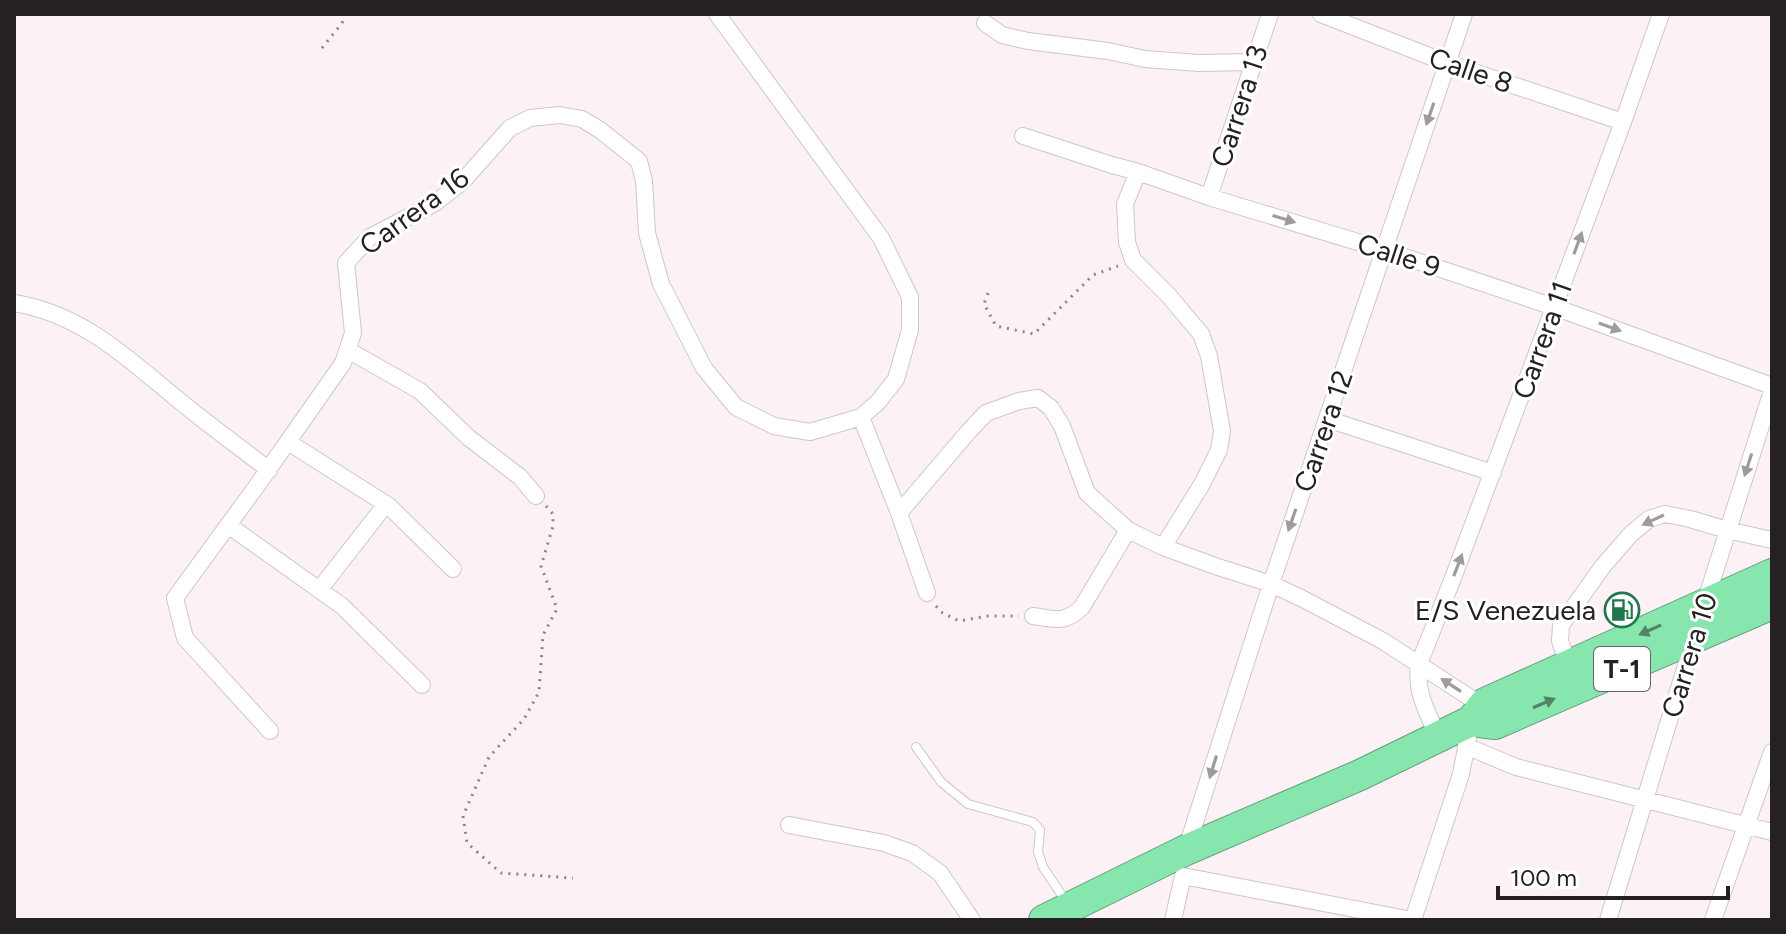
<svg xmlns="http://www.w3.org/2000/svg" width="1786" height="934" font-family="Figtree,sans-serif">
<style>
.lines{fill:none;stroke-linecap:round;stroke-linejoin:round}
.lane-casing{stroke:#cfc6c9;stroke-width:10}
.street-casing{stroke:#cfc6c9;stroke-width:18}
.highway-casing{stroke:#65a07d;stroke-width:32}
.path{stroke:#8b8587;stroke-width:3;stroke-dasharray:2 6;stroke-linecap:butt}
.lane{stroke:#fff;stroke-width:8}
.street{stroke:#fff;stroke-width:16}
.highway{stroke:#87e5ae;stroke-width:30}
.oneway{fill:#9d9b9c}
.oneway2{fill:#568368}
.labels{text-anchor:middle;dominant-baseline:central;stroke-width:6;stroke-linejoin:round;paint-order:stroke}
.shield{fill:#fff;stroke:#666464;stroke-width:2}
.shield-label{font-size:26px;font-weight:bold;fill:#252122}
.street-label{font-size:28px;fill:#252122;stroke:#fff}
.poi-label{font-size:28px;fill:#252122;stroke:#fff;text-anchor:end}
</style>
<rect width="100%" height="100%" fill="#fcf2f6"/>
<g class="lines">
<g class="lane-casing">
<path id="lane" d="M916,747L941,782L968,804L1033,822L1040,830L1038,852L1043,867L1067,903"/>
</g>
<g class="street-casing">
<path id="street" d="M1321,14L1447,63L1623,122
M985,23L1002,35L1028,41L1108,51L1145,59L1199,63L1254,62
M1023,136L1112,165L1138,172L1209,197L1384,250L1554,307L1772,386
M1138,172L1125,204L1127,242L1133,260L1169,296L1201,334L1209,356L1222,431L1219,450L1202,484L1163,547
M1209,197L1270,14
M14,303C81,314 125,356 176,398C206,423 238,446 269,470
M348,350L420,391L469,438L520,477L536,496
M861,417L899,513L927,593
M1327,419L1493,473
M288,442L389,506L453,569
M899,513L969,431L986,413L1019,401L1038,398L1051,408L1062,426L1087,493L1128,530L1163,547L1215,566L1271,584L1303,599L1383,641L1472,699L1485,703
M228,525L342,606L422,685
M319,590L386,504
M1704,606L1772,391
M1033,616C1055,619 1065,624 1082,607L1128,530
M1569,666L1560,641L1561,625L1603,566L1631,534L1649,519L1665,514L1690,519L1727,530L1772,540
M270,731L185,638L175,598L256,487L343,363L353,333L346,263L370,237L435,203L462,182L510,128L530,118L560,115L582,119L600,130L639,161L644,181L647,233L661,284L704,368L736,407L774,426L810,432L861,417L878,402L896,379L910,330V297L881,238L717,14
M1438,736C1427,713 1415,690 1419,664L1453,578L1623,122L1661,14
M1466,746L1516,767L1772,832
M789,825L884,843L912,853L940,873L972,920
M1186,850L1271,584L1464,14
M1183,876L1412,920
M1173,920L1183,876
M1413,920L1461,774L1468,738
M1608,920L1695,636
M1713,920L1772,752"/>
</g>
<g class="highway-casing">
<path id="highway" d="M1471,721L1495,724L1772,604
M1044,920L1186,850L1360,775L1471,721L1485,703L1772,574"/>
</g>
<path class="path" d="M322,48L342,23L345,14
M988,293L984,304L996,326L1034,334L1093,275L1118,266
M546,506L553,514V526L541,566L557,609L543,635L539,692L524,719L489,757L463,816L467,843L501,873L573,878
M936,606L941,612L959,621L988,616H1019"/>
<use href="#lane" class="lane"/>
<use href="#street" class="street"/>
<use href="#highway" class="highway"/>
</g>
<defs><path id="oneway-solid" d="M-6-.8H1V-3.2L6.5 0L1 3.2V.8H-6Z" transform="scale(2)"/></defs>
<g class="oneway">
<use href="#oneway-solid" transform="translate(1430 114) rotate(109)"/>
<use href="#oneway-solid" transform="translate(1284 219) rotate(17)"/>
<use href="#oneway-solid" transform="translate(1578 243) rotate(-70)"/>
<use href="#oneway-solid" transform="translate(1610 327) rotate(20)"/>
<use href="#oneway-solid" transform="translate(1748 465) rotate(108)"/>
<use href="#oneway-solid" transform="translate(1292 520) rotate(109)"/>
<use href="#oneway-solid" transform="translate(1653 520) rotate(155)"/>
<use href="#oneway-solid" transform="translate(1458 565) rotate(-69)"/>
<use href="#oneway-solid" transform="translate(1451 685) rotate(-147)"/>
<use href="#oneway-solid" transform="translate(1213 767) rotate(107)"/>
</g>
<g class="oneway2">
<use href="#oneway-solid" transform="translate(1650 630) rotate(156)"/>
<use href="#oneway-solid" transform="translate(1544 703) rotate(-23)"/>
</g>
<defs>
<g id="fuel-ring" transform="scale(1.8)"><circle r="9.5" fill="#fff" stroke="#1f784d" stroke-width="1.5"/><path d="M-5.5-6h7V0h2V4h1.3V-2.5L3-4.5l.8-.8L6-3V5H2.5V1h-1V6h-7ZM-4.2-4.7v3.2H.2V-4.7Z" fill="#1f784d"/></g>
</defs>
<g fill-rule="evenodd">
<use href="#fuel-ring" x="1622" y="610"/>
</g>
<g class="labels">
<rect class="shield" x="1594" y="647" width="56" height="44" rx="6"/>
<g class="shield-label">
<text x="1622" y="669">T-1</text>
</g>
<g class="street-label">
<text transform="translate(1471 70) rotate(19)">Calle 8</text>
<text transform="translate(1239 106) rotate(-72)">Carrera 13</text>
<text transform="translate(414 211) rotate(-36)">Carrera 16</text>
<text transform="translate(1399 255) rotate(18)">Calle 9</text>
<text transform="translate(1542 340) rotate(-70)">Carrera 11</text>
<text transform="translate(1323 431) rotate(-71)">Carrera 12</text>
<text transform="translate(1689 655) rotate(-73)">Carrera 10</text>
</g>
<g class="poi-label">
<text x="1596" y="610">E/S Venezuela</text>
</g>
</g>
<rect width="1786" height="934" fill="none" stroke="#252122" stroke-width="32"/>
<path d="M1498 886v12h230v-12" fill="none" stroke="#252122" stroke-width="4"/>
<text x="1510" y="886" font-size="24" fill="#252122" stroke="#ffffff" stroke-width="6" paint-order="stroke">100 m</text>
</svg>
